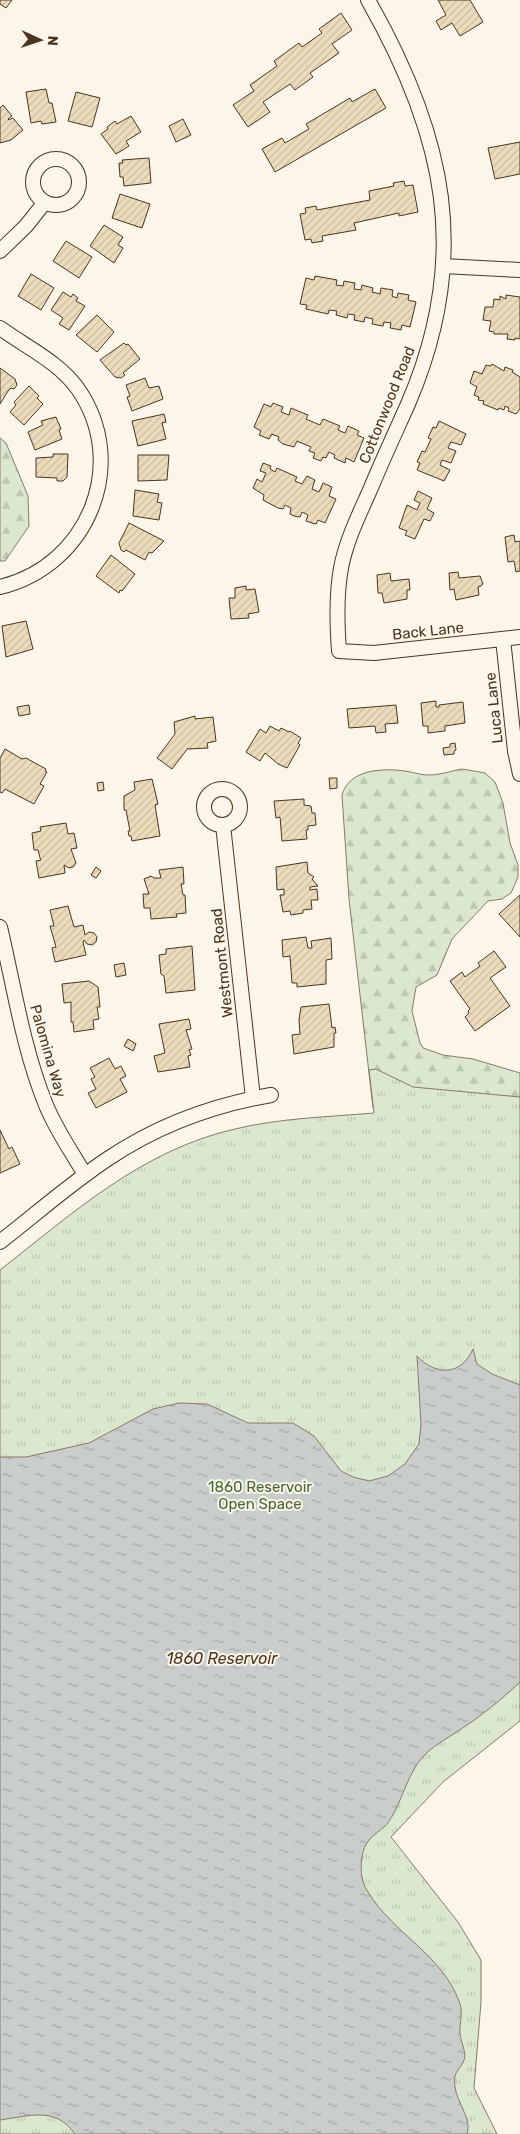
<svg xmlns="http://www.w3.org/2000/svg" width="520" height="2134" font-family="Rubik,sans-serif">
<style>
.forest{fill:url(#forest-firs);stroke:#887966}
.park{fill:url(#park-tufts);stroke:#887966}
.water{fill:url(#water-ripples);stroke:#887966}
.building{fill:url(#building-hatch);stroke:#4a3520}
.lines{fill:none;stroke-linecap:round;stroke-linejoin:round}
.minor-casing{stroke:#4a3520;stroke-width:16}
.minor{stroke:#fbf6e9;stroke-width:14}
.labels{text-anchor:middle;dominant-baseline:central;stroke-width:4;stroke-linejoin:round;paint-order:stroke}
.street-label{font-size:15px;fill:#4a3520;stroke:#fbf6e9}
.park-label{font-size:15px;fill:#436837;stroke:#fbf6e9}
.water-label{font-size:16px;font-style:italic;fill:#4a3520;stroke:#fbf6e9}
</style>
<defs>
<pattern id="forest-firs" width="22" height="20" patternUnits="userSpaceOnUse" patternTransform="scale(1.25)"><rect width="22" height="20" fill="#dce7d0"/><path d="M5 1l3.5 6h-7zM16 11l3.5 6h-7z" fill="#bec7b2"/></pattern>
<pattern id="park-tufts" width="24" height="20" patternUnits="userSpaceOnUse" patternTransform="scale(1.25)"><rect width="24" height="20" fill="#dce7d0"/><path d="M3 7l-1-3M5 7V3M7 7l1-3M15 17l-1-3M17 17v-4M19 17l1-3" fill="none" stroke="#bec7b2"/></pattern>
<pattern id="water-ripples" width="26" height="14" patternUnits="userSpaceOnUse" patternTransform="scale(1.25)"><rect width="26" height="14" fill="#c9cecd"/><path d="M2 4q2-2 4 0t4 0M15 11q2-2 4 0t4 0" fill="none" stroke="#a5a8a6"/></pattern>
<pattern id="building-hatch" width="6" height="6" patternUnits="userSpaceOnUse" patternTransform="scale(1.25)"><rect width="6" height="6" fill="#ecdcbc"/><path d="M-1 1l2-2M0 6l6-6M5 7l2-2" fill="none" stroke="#ccbda1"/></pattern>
</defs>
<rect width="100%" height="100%" fill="#fbf6e9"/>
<path class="forest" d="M0,438L6,443L28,496L29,526L5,561H0Z
M462,769L485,773L495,782L503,803L510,843L518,865V877L511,893L502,899L488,901L452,939L437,975L416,987L412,1011L420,1043L423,1048L443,1055L473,1059L520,1073V1186L373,1108L349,899L342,795C349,769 383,768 405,771C413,772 420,775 428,775C440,775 451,771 462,769Z"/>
<path class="park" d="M376,1069L413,1087L520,1097V1721L443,1782L391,1837L458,1922L481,1960V2002L474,2088L497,2134H0V1270C73,1213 142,1150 235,1129C280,1118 328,1117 374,1113L369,1070Z"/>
<path class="water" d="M473,1349L477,1364L492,1374L520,1385V1682C501,1700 480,1717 458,1731C445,1740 432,1746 422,1758C409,1772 403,1797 393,1815C390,1819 388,1824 384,1827C375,1835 367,1838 363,1852C360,1865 360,1881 368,1892C393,1933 442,1955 459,2001C464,2013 459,2023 460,2034C461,2042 465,2050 465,2056C464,2065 457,2069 455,2076C451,2098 473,2116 467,2134H75C55,2106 30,2116 0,2120V1457H26L89,1443L153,1409L179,1403L207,1404L248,1423H293L314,1436L341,1471L353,1477L369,1481L388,1476L405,1464L419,1444L421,1424L417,1356C436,1376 461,1376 473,1349Z"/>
<path class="building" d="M0,0H12L6,8L0,4Z
M438,0H470L483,22L460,36L452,23L441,30L436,21L446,15Z
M341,13L352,30L332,44L339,53L310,73L313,77L295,90L290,84L263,102L270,112L248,127L233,105L254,91L250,85L277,66L274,61L299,43L302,47L322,33L319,29Z
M46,89L49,103H52L56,122L42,124L41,121L31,123L26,92Z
M375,89L386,108L275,172L262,149L282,138L285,143L309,129L306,124L350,98L352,102Z
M76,92L100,98L92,127L68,121Z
M3,105L12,116L8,119L9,120L13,118L23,130L11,140L0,143V108Z
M131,116L141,132L126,141L129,146L116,154L101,134L108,129L107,127L115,121L117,124Z
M183,119L191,135L176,142L169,126Z
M520,142V174L495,179L488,148Z
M149,158L151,183L124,186L123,177H120L119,163H123L122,160Z
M404,181L405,186L413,185L418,212L399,216V213L354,223L356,230L322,236L323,241L312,243L311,239L305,240L300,214L306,213L305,208L316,206L317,210L370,200L369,191L394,186L393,183Z
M120,194L150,204L142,228L112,218Z
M104,225L123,237L118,245L123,248L114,263L90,246Z
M66,241L92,257L79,278L53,261Z
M31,274L54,288L41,310L18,296Z
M315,276L337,280L336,285L343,286L344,281L355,283L354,289L361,290L362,285L373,288L372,292L380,294L381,288L393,290L392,296L397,298L398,293L409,295L408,300L416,302L410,327L402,325L401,330L390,328L391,323L384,322L383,326L372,324L373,319L365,317L364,322L354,320L355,315L348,314L347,318L336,315L337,311L329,310L328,314L306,309L307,305L300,304L306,278L314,280Z
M63,292L71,297L73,294L78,298L76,301L85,306L69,330L59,324L63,318L51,310Z
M506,295L520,297V339L515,338V340L507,339L508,334H494V332L489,331L491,321L483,320L485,307H493L494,299L500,300V296L506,299Z
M97,315L114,332L97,352L76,335Z
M124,343L126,345L128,344L140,359L123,373L125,375L121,378L115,377L100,360Z
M492,364L504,371L505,367L513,370L512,372L520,377V409L516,414L508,411L509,408L505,406L504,410L499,408L498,410L483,404L484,401L478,400L479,397L474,395L477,387L470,383L474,371L482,374L486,365L491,366Z
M0,368L15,379L17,385L14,389L11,388L8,391L0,404Z
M145,378L149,388L159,386L163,399L132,411L127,397L130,396L126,385Z
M29,386L39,396L37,398L43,404L24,425L10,412L16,405L14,402Z
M273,403L283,407L281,412L289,415L291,408L308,415L306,419L320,425L323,419L340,426L338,430L345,433L348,426L359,431L357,435L364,438L354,462L346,458L345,463L334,458L335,455L329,452L326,458L323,457L321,461L313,458L315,453L309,451L311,447L297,441L294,447L283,444L278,440L279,437L272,434L269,439L259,435L261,431L254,427L264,404L271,407Z
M164,414L166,422L162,423L166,439L138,446L132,421Z
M56,417L61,429L59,430L62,439L35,450L28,432L43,425L41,421Z
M439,421L466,434L461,445L451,442L448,448L456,451L451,463L442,460L440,465L450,470L444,481L417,470L420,463L417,462L422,451L425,452L431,439L428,438L433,427L436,428Z
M53,454H68L67,477L63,481H57V478L36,477V458L53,457Z
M138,455H169L167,480L138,481Z
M263,463L271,466L270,469L275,472L277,468L297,477L295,481L302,484L307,476L315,480L312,489L319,492L323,483L332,487L329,496L336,499L325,523L318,520L316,524L312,523L306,521L308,515L302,512L300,517L294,516L290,514L291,508L285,505L283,509L278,508L263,500L264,495L253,488L257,479L262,482L266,473L260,471Z
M135,490L159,494L157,502L162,503L159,520L133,516Z
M418,491L432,498L427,509L434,513L430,521L424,519L415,539L405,535L407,531L399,528L407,505L417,510L420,503L414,500Z
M129,523L164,541L152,553L149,552L145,560L126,550L124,552L121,550L119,543Z
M514,535L515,542L520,541V571L516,572L514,561L508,562L505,537Z
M111,555L135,574L122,591L120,590L119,593L96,576Z
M458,572L459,578L480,576L483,584L481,586L478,587L479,595L456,600L454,589L450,590L449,573Z
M390,573L391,581L409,579L410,590H407V599L384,603L382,593H378L377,575Z
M246,586V590L255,589L259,612L248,614L249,618L231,619L229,598H235V588Z
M26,621L33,649L6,657L2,626Z
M436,701V707H439V705L463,702L465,723L445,726V731L428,733V726H423L421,703Z
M29,705L30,714L19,716L17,707Z
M396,705L398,723L385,724L386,732L376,733L375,726L349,728L347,709Z
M195,716V719L213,717L216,741L207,743L208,748L188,749V748L172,769L157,758L175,734L174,722Z
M270,726L279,731L281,728L289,732L290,731L301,738L298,743L300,745L287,768L278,764L265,753L260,761L246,752L260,729L266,733Z
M455,743L456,750L454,751V754L444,755L443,748L450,747V744Z
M5,749L22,759L26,758L46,769L45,771L47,772L40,784L44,786L34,804L5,789L2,793L0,792V758Z
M329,778H337V788L330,789Z
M152,779L158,804L155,805L160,836L132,841L131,836H129L128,831H130L126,810H124V796L135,790L134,782Z
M103,782L104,790L98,791L97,783Z
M304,799V805L311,806L312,813H315L316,825L308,826V830H306L307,839L282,841L280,817L276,818L274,801Z
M66,823L68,834L74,833L77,848L71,849L76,863L73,867L69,868L64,865L65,873L39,878L36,861L41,860L40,858L38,850H34L32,833L41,831L40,827Z
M307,862L308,873L314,877L312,879L318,886L310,887V890L317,889L318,900H311L312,909L303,910V913L291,915L290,911L283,912L280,895H284V889L277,890L276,867Z
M96,867L101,871L96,878L91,875Z
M183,867L184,884H181L183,895H185L186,913L176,914L177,917L151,919L150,908H144L143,894H149L144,879L151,876L154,878H161L159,870Z
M520,895V937L499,914Z
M68,906L74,927L83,925L85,935L89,932L94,933L97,937L96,942L92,945L87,944L84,940L83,942L86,955L55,962L52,948L56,947L50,926H54L50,910Z
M306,937L308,948H312L311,941L331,938L332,959L326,960V984L297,987V983H292L290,956L283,957L282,940Z
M192,946L195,990L166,993L164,976L161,974L159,955L166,954V949Z
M494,951L506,967L490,978L510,1006L475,1031L465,1017L469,1013L468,1011L470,1009L450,981L462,972L465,977L480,966L478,963Z
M124,963L126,975L116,977L114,965Z
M89,981L98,987L100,1007H97L99,1019L93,1020L94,1029L74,1032L73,1022H71V1002L64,1003L62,984Z
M329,1004L332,1028L335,1027L336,1033H334V1047L294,1054L292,1035L300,1034L299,1020L301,1007Z
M189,1019L191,1029L186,1030L192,1049L189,1050L191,1055L188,1056L190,1067L158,1072L154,1056L165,1053L159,1024Z
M128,1039L136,1044L133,1051L124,1046Z
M109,1058L115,1069L121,1066L126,1076L120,1079L127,1092L96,1108L88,1093L96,1089L91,1079L95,1077L90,1068Z
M0,1130L9,1149L12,1147L20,1164L0,1173Z"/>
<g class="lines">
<g class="minor-casing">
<path id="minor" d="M368,0C445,135 472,256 408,404C395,433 382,461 370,490C359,515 346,541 341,568C336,595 337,624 339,651L374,653L520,637
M33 182a23 23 0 1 1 46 0a23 23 0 1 1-46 0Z
M0,251L26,226L45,202
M443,266L520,270
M0,328C26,347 59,362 78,389C130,464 88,566 0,587
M503,639L515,751L520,774
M204 807a18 18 0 1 1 36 0a18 18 0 1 1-36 0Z
M223,825L253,1098
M0,927C14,986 23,1049 46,1105C56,1130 72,1152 85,1175
M0,1242C36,1214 71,1183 109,1158C157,1126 213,1105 271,1095"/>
</g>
<use href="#minor" class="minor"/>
</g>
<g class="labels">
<g class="street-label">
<text transform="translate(387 405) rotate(-68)">Cottonwood Road</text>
<text transform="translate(428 631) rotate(-6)">Back Lane</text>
<text transform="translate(494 708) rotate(-96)">Luca Lane</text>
<text transform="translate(222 963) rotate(-96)">Westmont Road</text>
<text transform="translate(48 1051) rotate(74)">Palomina Way</text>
</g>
<g class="park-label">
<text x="260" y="1487">1860 Reservoir<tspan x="260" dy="17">Open Space</tspan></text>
</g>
<g class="water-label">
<text x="222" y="1658">1860 Reservoir</text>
</g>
</g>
<g transform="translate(40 40) rotate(93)" stroke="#fbf6e9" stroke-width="4" paint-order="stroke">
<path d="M0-4L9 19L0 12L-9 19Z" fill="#4a3520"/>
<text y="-8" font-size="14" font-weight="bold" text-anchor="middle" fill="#4a3520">N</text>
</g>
</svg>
